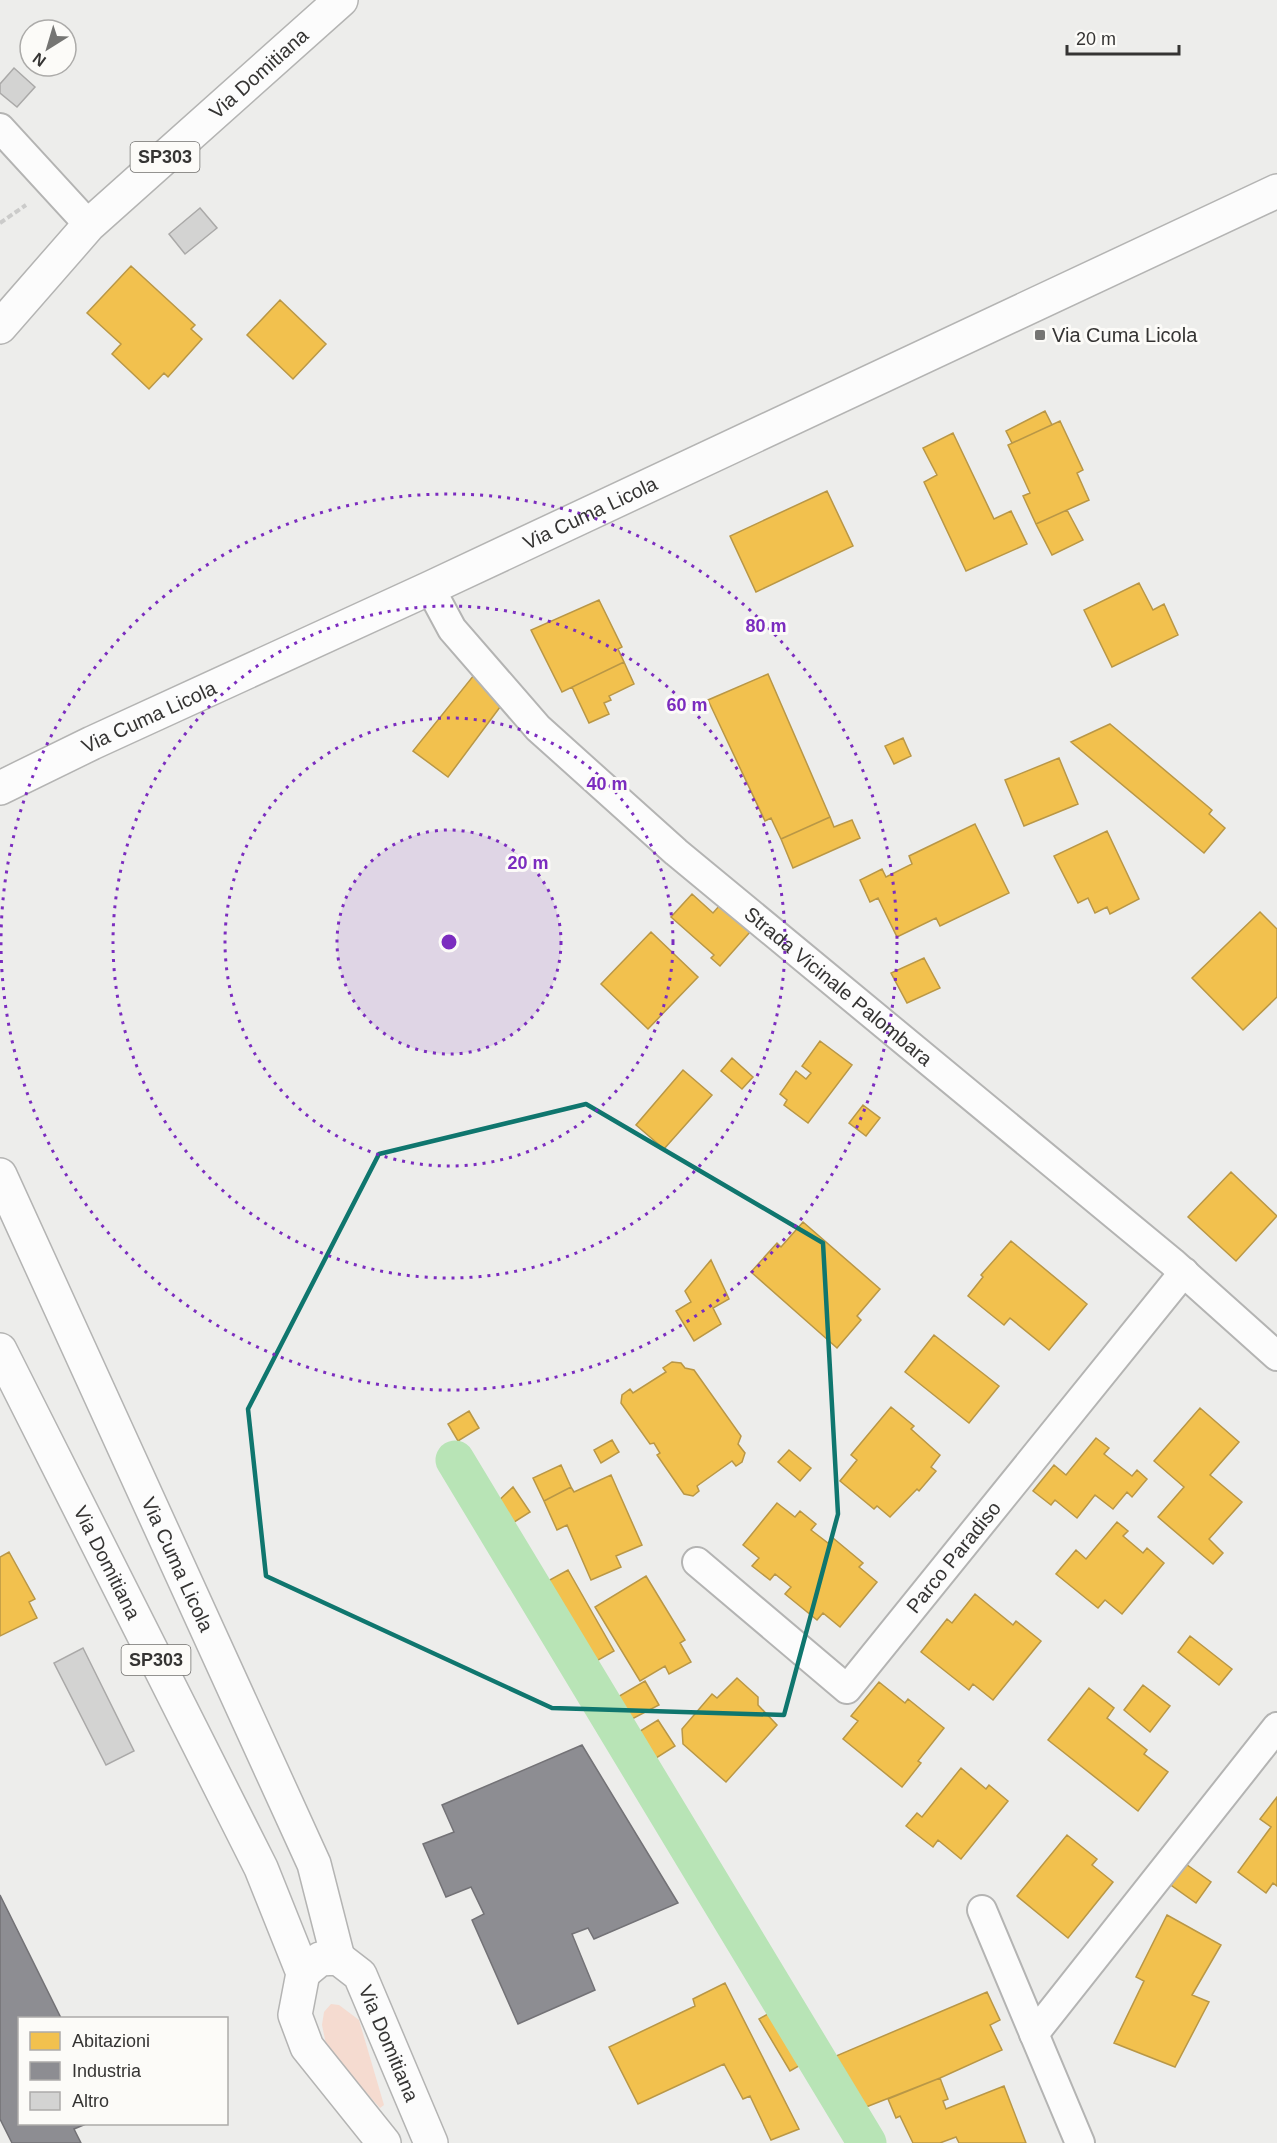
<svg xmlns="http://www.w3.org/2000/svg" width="1277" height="2143" font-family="Helvetica,sans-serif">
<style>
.green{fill:#f5dbd0}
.homes{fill:#f2c14e;stroke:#b99746;stroke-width:1.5}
.industry{fill:#8d8d92;stroke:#737276;stroke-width:1.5}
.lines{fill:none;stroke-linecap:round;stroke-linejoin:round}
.canal{stroke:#b8e4b6;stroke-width:39}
.building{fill:#d3d3d2;stroke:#aaa9a8;stroke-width:1.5}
.minor-casing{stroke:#b4b4b3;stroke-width:32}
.tertiary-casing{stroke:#b4b4b3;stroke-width:36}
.primary-casing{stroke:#b4b4b3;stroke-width:36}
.path{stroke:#cbcbca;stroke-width:4;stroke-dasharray:6 3;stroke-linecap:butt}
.minor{stroke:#fcfcfc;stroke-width:28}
.tertiary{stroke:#fcfcfc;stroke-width:33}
.primary{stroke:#fcfcfc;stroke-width:33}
.marked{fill:none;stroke:#0f766e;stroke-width:4.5;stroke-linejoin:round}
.ring{fill:none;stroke:#7b2cbf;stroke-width:3;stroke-dasharray:3 6}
.poi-dot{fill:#757573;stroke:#fcfbf8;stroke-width:2}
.labels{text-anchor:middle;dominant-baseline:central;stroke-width:6;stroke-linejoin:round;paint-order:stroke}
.shield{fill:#fcfbf8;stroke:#71706e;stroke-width:1.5}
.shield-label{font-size:18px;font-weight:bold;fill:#353433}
.street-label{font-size:20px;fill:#353433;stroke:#fcfbf8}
.poi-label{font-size:20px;fill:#353433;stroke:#fcfbf8;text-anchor:start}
.centre{fill:#7b2cbf;stroke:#fcfbf8;stroke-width:3}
.ring-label{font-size:18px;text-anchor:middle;font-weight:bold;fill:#7b2cbf;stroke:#fcfbf8;stroke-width:6;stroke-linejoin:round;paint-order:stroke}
</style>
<rect width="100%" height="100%" fill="#ededeb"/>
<path class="green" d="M331,2004L339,2005L359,2020L384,2105L380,2108L327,2049L322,2025L324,2012Z"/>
<path class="homes" d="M131,266L195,325L191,329L202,339L168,377L164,373L149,389L112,354L121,344L87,313Z
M280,300L326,344L293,379L247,335Z
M1045,411L1052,425L1012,443L1006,431Z
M1060,421L1083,470L1077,473L1089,500L1036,524L1023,496L1030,493L1008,445Z
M953,433L994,519L1011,511L1027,544L966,571L924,482L937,475L923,448Z
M827,491L853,546L756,592L730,536Z
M1067,510L1083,540L1052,555L1036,524Z
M1139,583L1153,610L1164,604L1178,635L1112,667L1084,610Z
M599,600L622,647L618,649L624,662L562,692L531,630Z
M624,662L634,684L609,696L611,700L604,703L609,714L589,723L572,687Z
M768,674L830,817L781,839L771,818L765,821L708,700Z
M474,675L503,703L448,777L413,751Z
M1110,724L1212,810L1209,814L1225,828L1204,853L1071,742Z
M903,738L911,756L894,764L885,746Z
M1059,758L1078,804L1024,826L1005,780Z
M830,817L834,827L852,820L860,838L793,868L781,839Z
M975,824L1009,893L940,926L936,918L897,937L878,898L870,902L860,880L882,869L886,877L912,864L909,856Z
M1107,831L1139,899L1110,914L1107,907L1095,913L1088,898L1078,903L1054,856Z
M692,894L713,913L720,905L750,932L720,966L711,958L714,955L671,917Z
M1260,912L1277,929V997L1243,1030L1192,978Z
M651,932L698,977L648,1029L601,984Z
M924,958L940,988L907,1003L891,973Z
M820,1041L852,1065L808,1123L784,1105L787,1100L780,1094L796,1071L806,1079L811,1073L802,1066Z
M732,1058L753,1077L742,1089L721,1071Z
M683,1070L712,1095L664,1149L636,1125Z
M863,1105L880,1118L866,1136L849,1123Z
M1231,1172L1277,1216L1236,1261L1188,1217Z
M803,1222L880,1289L857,1316L861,1320L837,1348L751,1272L777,1243L781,1247Z
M1011,1241L1087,1304L1049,1350L1010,1318L1004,1325L968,1296L983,1277L981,1275Z
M711,1260L729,1299L713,1308L721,1324L694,1341L676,1311L691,1302L685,1291Z
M934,1335L999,1386L969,1423L905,1372Z
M672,1362L681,1363L685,1368L694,1370L741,1436L738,1444L745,1453L742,1462L736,1466L732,1461L697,1486L699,1491L693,1496L684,1494L657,1455L660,1453L654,1443L650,1444L621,1403L622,1395L630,1389L633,1393L666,1372L663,1368Z
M891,1407L914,1426L911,1429L940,1455L931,1467L936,1471L919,1491L917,1489L890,1517L877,1506L874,1509L840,1481L857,1460L851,1455Z
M1200,1408L1239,1442L1210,1475L1242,1502L1209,1539L1223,1553L1213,1564L1158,1517L1184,1487L1154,1461Z
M469,1411L479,1428L458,1441L448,1424Z
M1096,1438L1109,1448L1104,1454L1132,1476L1137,1470L1147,1479L1132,1497L1127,1492L1113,1509L1095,1495L1077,1518L1055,1500L1051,1505L1033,1491L1054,1465L1066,1475Z
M612,1440L619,1452L601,1463L594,1450Z
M789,1450L811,1468L800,1481L778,1462Z
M561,1465L571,1487L544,1501L533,1478Z
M611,1475L642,1545L616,1556L621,1567L591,1580L567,1525L557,1530L544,1501L571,1487L574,1492Z
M513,1487L530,1512L508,1526L494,1505Z
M777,1503L795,1517L800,1511L816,1524L811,1530L828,1543L833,1538L863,1563L859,1567L877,1582L840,1627L823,1613L817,1620L785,1594L791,1587L775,1574L770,1580L752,1566L759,1558L743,1545Z
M1117,1522L1128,1531L1123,1536L1143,1553L1147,1548L1164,1563L1122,1614L1105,1600L1098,1608L1056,1574L1076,1550L1086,1559Z
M9,1552L35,1599L29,1602L37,1618L0,1636V1557Z
M568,1570L614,1651L593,1663L546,1582Z
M646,1576L685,1640L680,1643L691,1662L669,1674L665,1666L640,1681L595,1607Z
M975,1594L1013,1625L1016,1621L1041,1641L993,1700L973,1684L969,1690L921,1652L947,1619L952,1623Z
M1190,1636L1232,1669L1219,1685L1178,1652Z
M737,1678L758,1697V1705L777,1725L726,1782L683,1744L682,1729L712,1694L717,1698Z
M645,1681L659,1705L630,1720L616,1698Z
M879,1682L905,1703L908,1699L944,1728L918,1761L921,1763L902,1787L843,1739L858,1721L851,1716Z
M1143,1685L1170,1706L1150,1732L1124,1710Z
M1089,1688L1114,1708L1107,1718L1147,1750L1144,1754L1168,1772L1138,1811L1048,1740Z
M658,1720L675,1746L653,1760L637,1733Z
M961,1768L986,1789L989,1785L1008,1801L961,1859L938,1840L933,1847L906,1826L917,1813L922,1817Z
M1277,1797V1886L1273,1883L1266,1893L1238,1872L1271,1827L1260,1819Z
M1067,1835L1097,1859L1092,1865L1113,1882L1068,1938L1017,1896Z
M1183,1862L1211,1882L1196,1903L1168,1883Z
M1167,1915L1221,1945L1192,1995L1209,2002L1175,2067L1114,2043L1144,1981L1136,1977Z
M725,1983L799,2129L771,2140L750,2096L743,2099L724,2064L638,2104L609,2047L695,2006L693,1999Z
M987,1992L1000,2020L990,2025L1002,2050L940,2078L866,2107L836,2056Z
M773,2011L804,2063L790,2071L759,2019Z
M940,2078L948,2099L943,2101L946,2109L1004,2086L1026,2143H959L956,2137L940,2143H913L900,2116L896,2118L888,2099Z"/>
<path class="industry" d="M582,1745L678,1903L594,1939L588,1928L572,1934L595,1990L518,2024L472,1920L484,1914L471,1887L446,1897L423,1844L454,1832L442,1805Z
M0,1895L61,2018H20V2124H86L74,2129L81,2143H12L0,2119Z"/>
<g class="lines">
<path class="canal" d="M455,1460L867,2143"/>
</g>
<path class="building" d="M14,68L35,87L17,107L0,93V84Z
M200,208L217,228L185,254L169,234Z
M83,1648L134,1751L106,1765L54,1663Z"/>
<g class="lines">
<g class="minor-casing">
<g id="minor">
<path d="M0,128L89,225"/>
<path id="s1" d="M430,588L452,629L538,728L676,852L1172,1262L1277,1356"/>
<path id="s2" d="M697,1562L847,1689L1184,1272"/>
<path d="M982,1910L1080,2143"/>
<path d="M1034,2034L1277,1727"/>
</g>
</g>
<g class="tertiary-casing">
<g id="tertiary">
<path id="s3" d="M0,788L92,743L430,588L1277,191"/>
<path id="s4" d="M0,1175L314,1864L338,1958"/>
</g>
</g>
<g class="primary-casing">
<g id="primary">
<path id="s5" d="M0,327L89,225L341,0"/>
<path id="s6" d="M0,1350L261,1868L303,1973L295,2015L307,2047L384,2143"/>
<path id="s7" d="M303,1973L320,1959L338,1958L360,1975L431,2143"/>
</g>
</g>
<path class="path" d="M0,223L26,205"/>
<use href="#minor" class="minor"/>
<use href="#tertiary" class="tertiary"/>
<use href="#primary" class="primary"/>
</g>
<path class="marked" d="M586,1104L823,1243L838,1514L784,1715L552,1708L266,1576L248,1409L379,1154Z"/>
<circle cx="449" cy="942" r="112" fill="#7b2cbf" fill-opacity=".12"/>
<g class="ring">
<circle cx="449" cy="942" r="112"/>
<circle cx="449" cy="942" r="224"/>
<circle cx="449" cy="942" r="336"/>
<circle cx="449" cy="942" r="448"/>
</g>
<rect class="poi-dot" x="1034" y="329" width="12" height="12" rx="3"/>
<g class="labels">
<g class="shield">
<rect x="130.5" y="142" width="69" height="30" rx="4.5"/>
<rect x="121.5" y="1645" width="69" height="30" rx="4.5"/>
</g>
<g class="shield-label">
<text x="165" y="157">SP303</text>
<text x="156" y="1660">SP303</text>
</g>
<g class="street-label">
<text stroke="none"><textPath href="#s5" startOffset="363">Via Domitiana</textPath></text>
<text stroke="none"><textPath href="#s3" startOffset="651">Via Cuma Licola</textPath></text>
<text stroke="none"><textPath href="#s3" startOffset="165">Via Cuma Licola</textPath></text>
<text stroke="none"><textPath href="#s1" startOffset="574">Strada Vicinale Palombara</textPath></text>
<text stroke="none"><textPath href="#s2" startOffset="366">Parco Paradiso</textPath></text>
<text stroke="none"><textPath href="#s6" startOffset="238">Via Domitiana</textPath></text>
<text stroke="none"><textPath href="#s4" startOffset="428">Via Cuma Licola</textPath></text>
<text stroke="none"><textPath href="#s7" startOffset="142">Via Domitiana</textPath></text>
</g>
<g class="poi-label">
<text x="1052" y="335">Via Cuma Licola</text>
</g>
</g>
<circle cx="449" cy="942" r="9" class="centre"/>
<g class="ring-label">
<text x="766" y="632">80 m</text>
<text x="687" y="711">60 m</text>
<text x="607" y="790">40 m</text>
<text x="528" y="869">20 m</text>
</g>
<rect x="18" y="2017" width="210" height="108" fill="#fcfbf8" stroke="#acaba9" stroke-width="1.5"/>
<rect x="30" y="2032" width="30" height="18" fill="#f2c14e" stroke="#acaba9" stroke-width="1.5"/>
<text x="72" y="2047" font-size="18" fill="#353433">Abitazioni</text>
<rect x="30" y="2062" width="30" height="18" fill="#8d8d92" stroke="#acaba9" stroke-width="1.5"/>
<text x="72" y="2077" font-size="18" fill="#353433">Industria</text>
<rect x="30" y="2092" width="30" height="18" fill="#d3d3d2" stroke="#acaba9" stroke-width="1.5"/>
<text x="72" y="2107" font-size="18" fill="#353433">Altro</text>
<g transform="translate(48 48) rotate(217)"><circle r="28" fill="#fcfbf8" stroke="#acaba9" stroke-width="1.5"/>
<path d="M0-4.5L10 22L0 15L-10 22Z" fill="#757573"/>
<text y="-9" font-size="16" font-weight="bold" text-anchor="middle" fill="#353433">N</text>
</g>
<path d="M1067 45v9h112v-9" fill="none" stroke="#353433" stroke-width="3"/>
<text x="1076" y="45" font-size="18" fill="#353433" stroke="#fcfbf8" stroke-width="4.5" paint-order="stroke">20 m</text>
</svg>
